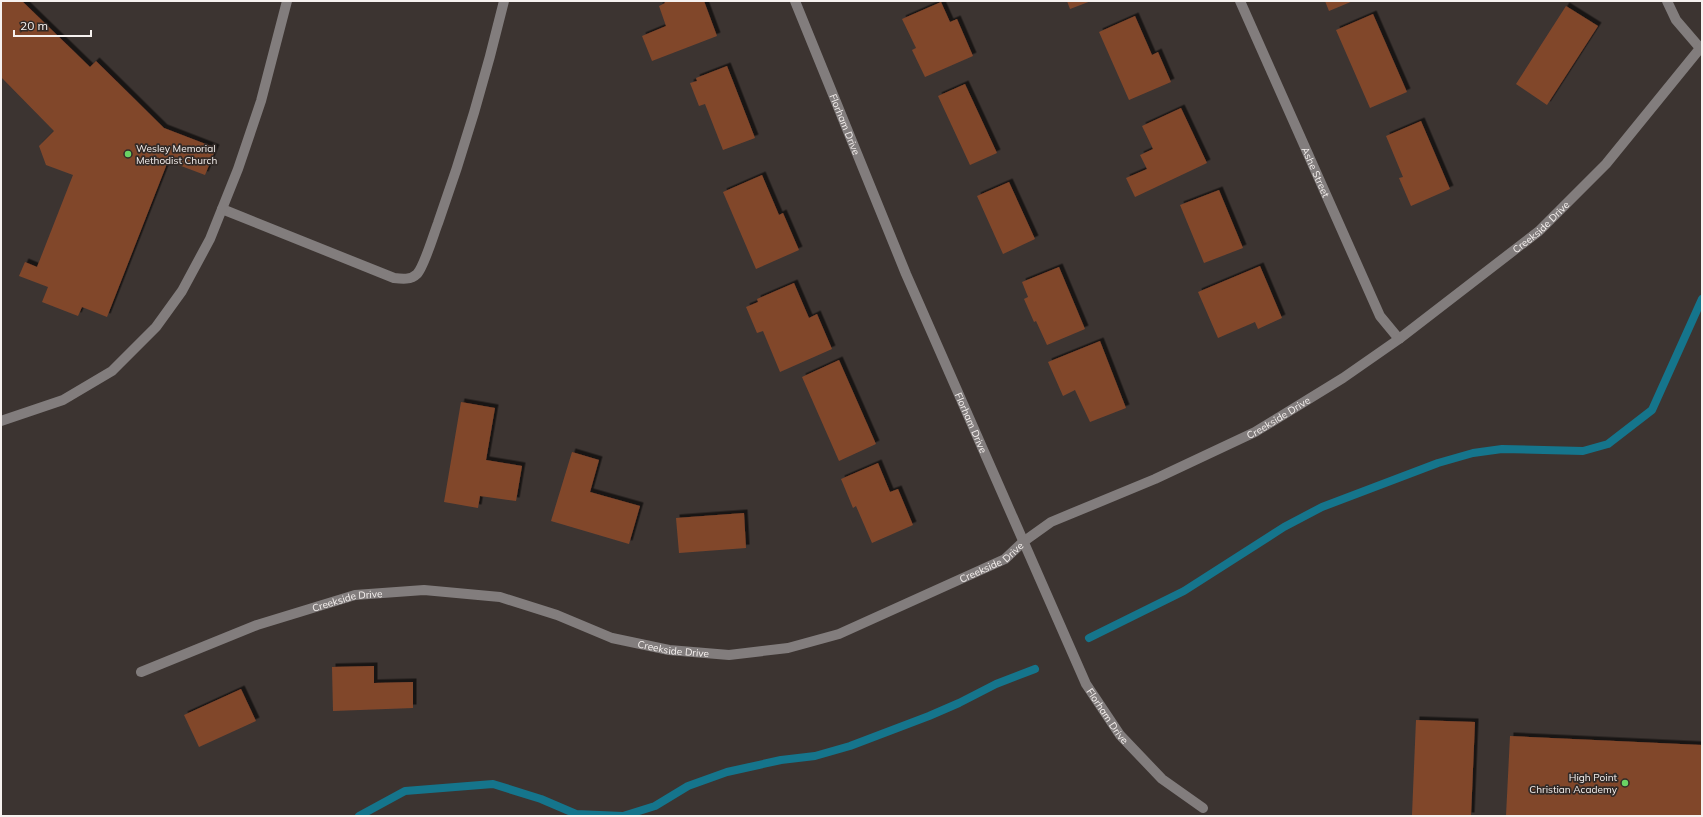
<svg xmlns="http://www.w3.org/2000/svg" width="1703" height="817" font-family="Mulish,sans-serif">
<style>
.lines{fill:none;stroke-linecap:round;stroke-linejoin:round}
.stream{stroke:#15758c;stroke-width:8}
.building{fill:#81472c;filter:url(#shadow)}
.minor{stroke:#827d7d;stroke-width:10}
.poi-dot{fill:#6ad364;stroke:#322a27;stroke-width:1.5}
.labels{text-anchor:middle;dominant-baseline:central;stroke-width:3.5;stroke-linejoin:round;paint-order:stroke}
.street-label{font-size:10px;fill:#f6f1ef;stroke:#322a27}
.poi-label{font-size:10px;fill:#f6f1ef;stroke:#322a27;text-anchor:start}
</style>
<defs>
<filter id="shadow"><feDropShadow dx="3.5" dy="-3.5" stdDeviation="0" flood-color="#0009"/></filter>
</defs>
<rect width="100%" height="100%" fill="#3c3431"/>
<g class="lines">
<path class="stream" d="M1089,638L1184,591L1284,527L1322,507L1438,463L1473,453L1502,449L1583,451L1608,444L1652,410L1702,299
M359,816L405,791L493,784L541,799L576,814L623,816L655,806L688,786L727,772L781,760L815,756L850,746L929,716L959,703L996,684L1035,669"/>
</g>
<path class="building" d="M1,1H22L90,67L96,61L164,128L216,148L205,175L168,161L107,317L82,307L78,316L42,302L48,287L19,276L25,262L37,267L73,175L46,165L39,146L54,131L1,77Z
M664,1H704L717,36L652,61L642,36L666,26L659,6L665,3Z
M1067,1H1091L1070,9Z
M1325,1H1353L1329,11Z
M941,2L950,22L957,19L973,56L925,77L912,50L916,48L902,19Z
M1566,6L1598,26L1547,105L1516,84Z
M1373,14L1407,92L1370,108L1336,30Z
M1135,16L1152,55L1158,52L1171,82L1129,100L1099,32Z
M727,66L755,138L723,150L705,104L699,106L690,83L697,81L696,78Z
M965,84L997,153L970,165L938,96Z
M1181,108L1207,163L1135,197L1126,178L1147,169L1140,155L1153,149L1142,126Z
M1421,121L1450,189L1411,206L1399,178L1403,177L1386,136Z
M762,175L779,215L783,213L799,250L756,269L723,192Z
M1009,182L1035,239L1003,254L977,196Z
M1219,190L1243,248L1204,263L1180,205Z
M1260,266L1282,318L1258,329L1255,322L1218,338L1198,292Z
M1059,267L1085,329L1047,345L1036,321L1034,322L1024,299L1028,297L1022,282Z
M794,283L809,318L817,314L832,349L780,372L763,331L757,333L746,307L758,302L757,299Z
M1100,341L1126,408L1090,422L1075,390L1063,396L1048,362Z
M839,360L876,444L839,461L802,377Z
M461,402L495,408L486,460L522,466L516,501L480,496L478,508L444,502Z
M572,452L599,460L590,492L640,506L629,544L551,521Z
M878,463L890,492L898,489L913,525L872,543L856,506L853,508L841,479Z
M744,513L746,548L679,553L676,518Z
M374,666V683L413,682V708L333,711L332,667Z
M241,689L256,721L199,747L184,715Z
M1416,720L1475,722L1471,816L1412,815Z
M1510,736L1702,745V816H1506Z"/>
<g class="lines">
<g class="minor">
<path id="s1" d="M795,1L906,274L1086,684L1120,735L1162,779L1203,808"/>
<path id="s2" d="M1240,1L1380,316L1399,339"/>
<path d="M1667,1L1676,20L1700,48"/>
<path d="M222,209L394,278C402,279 411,280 417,274C424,267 434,233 438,223C464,150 486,76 504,1"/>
<path d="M1,421L63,400L112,371L156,327L182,291L210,239L238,169L261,101L287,1"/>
<path id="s3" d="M141,672L257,625L355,595L424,590L500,597L557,615L612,638L669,650L729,655L788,648L839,634L1005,559L1023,542L1051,522L1155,479L1255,432L1343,378L1399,339L1539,231L1606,164L1702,46"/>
</g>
</g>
<g class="poi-dot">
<circle cx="128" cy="154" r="4"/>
<circle cx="1625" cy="783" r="4"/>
</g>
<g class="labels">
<g class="street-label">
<text stroke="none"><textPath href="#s1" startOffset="133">Florham Drive</textPath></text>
<text stroke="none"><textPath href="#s2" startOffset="187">Ashe Street</textPath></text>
<text stroke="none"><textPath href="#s3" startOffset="1540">Creekside Drive</textPath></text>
<text stroke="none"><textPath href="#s3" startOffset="1215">Creekside Drive</textPath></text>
<text stroke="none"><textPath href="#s1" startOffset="457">Florham Drive</textPath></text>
<text stroke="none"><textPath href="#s3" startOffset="892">Creekside Drive</textPath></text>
<text stroke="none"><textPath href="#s3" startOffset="219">Creekside Drive</textPath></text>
<text stroke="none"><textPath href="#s3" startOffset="555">Creekside Drive</textPath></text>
<text stroke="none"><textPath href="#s1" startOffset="781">Florham Drive</textPath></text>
</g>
<g class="poi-label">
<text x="136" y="148">Wesley Memorial<tspan x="136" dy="12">Methodist Church</tspan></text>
<text x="1617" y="777" text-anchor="end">High Point<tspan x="1617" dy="12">Christian Academy</tspan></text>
</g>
</g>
<rect width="1703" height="817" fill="none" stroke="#f6f1ef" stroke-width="4"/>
<path d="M14 30v6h77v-6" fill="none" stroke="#f6f1ef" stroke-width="2"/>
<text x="20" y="30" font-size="12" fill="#f6f1ef" stroke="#322a27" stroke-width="3" paint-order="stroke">20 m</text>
</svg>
